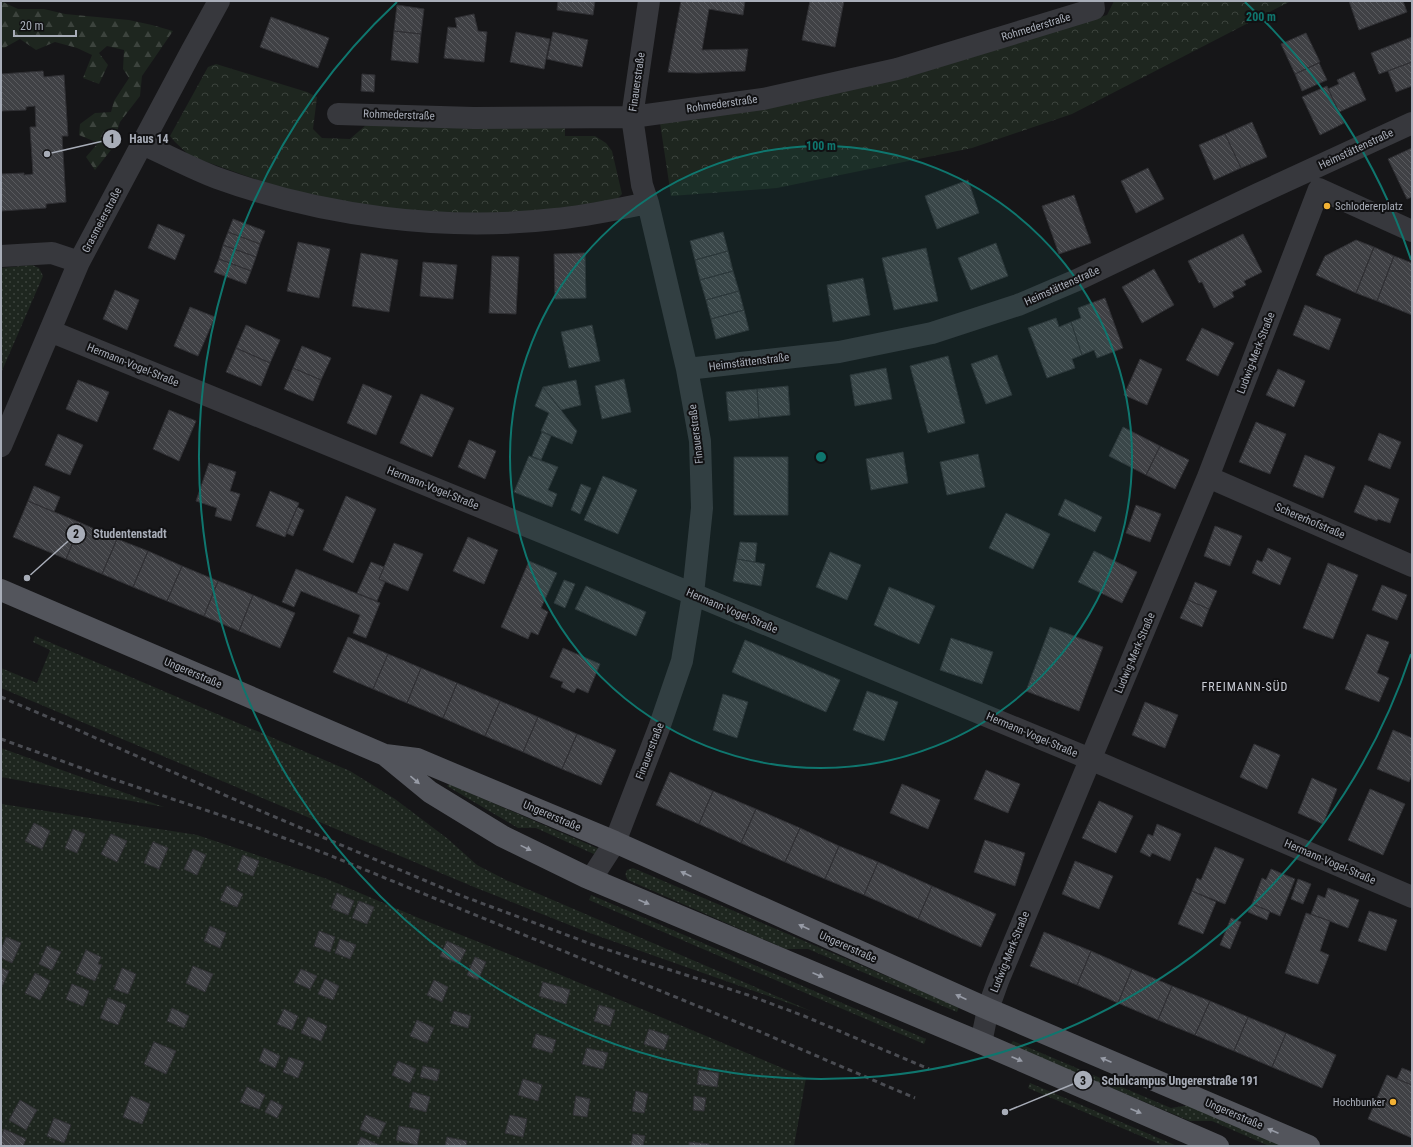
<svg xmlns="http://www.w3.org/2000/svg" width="1413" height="1147" font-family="'Roboto Condensed',sans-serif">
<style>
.grass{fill:url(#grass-dots)}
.forest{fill:url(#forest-firs)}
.park{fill:url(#park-crowns)}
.building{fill:url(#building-back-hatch);stroke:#303034}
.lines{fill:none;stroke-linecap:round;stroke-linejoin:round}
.minor{stroke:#37383d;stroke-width:22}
.major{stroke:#53555c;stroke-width:22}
.rail{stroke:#4a4c52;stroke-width:3;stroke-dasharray:5 4;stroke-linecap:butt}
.oneway{fill:#979ba6}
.ring{fill:none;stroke:#0f766e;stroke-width:2}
.poi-dot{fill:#f2b134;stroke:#111113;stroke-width:1.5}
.labels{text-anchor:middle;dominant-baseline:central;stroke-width:4;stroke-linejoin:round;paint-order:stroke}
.street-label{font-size:11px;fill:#a8adb8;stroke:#111113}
.poi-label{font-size:11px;fill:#a8adb8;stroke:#111113;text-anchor:start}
.neighbourhood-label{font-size:12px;letter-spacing:1px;fill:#c9ccd4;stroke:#111113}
.centre{fill:#0f766e;stroke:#111113;stroke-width:2}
.ring-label{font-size:12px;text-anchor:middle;font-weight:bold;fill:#0f766e;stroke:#111113;stroke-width:4;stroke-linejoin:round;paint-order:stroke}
.leader{fill:none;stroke:#a8adb8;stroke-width:1.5}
.callout-dot{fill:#a8adb8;stroke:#111113;stroke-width:1.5}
.mark-label{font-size:12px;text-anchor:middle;font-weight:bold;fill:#111}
.callout-label{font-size:12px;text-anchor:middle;font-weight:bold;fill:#a8adb8;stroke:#111113;stroke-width:4;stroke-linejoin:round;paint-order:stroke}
</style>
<defs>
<pattern id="grass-dots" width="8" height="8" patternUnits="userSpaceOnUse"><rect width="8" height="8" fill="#1e261f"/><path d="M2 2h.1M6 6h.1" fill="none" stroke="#3c433d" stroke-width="1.8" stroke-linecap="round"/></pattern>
<pattern id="forest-firs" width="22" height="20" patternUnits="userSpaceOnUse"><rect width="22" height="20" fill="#1e261f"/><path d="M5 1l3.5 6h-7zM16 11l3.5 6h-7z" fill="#3c433d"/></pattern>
<pattern id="park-crowns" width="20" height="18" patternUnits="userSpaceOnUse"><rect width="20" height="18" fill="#1e261f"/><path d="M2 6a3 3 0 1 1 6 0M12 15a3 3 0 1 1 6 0" fill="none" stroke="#3c433d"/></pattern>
<pattern id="building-back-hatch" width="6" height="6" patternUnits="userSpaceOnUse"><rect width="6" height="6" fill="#404145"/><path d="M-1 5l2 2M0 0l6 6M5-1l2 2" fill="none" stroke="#595a5e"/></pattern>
</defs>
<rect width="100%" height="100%" fill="#161618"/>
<path class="grass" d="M32,265L39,268L43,276L1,373V268Z
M35,636L350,771L395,799L448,839L477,865L506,880L811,1011L587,932L474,887L1,688V668L37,683L50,650L33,642Z
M1,748L164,807L1,777Z
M449,784L599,849L596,855L536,828H518L447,786Z
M2,804L197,835L301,870L327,879L421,919L556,973L806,1078L794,1146H1V805Z
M633,868L959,1007L957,1012L808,949H786L628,880C625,876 625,874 627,870Z
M591,895L926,1039L924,1044L589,900Z
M1013,1041L1171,1108L1190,1105L1286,1146H1269L1212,1121H1190L1010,1045Z
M1030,1083L1177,1146H1164L1028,1088Z"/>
<path class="forest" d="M1,1L18,9H44L65,14L129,20L152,25L173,31L142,76L140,96L120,122L111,150L95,170L86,157L98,143L79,135L80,124L95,113L111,112L114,101L129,78L123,69L124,50L107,46L99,53L108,65L99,84L83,78L92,55L77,48L55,42L36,50L20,39L4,48L1,47Z"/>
<path class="park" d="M1114,1H1291L1072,114L972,148L777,188L671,196L660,123L904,78L1107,15Z
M216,64L307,92L317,97L313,129L322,138L350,139L366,125L565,128V136H595L606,143L612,151L622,194L616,200L549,211L441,215L380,210L277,187L190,156L175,142L170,136L208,67Z"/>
<path class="building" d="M558,1H595L593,15L557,10Z
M681,1H745L743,15L709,9L702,50L748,49L745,71L698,73L668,72Z
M810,1H844L835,47L802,40Z
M1349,1H1403L1407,12L1359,30Z
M397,5L424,9L421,34L394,31Z
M474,14L478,31L487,32L484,62L444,58L448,27L457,28L455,18Z
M271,17L329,38L318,68L260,47Z
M394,31L421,34L418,63L391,60Z
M516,32L550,39L544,69L510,62Z
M553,32L588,40L582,67L547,59Z
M1306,33L1320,62L1295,74L1281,44Z
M1412,37V62L1379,74L1371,53Z
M1412,62V86L1396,92L1388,71Z
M1319,63L1327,80L1302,91L1295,74Z
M43,71L44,77L64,75L68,136H62L66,202L46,204V208L1,211V174L24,173V175L33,174L30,127H36L35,106L26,107V110L1,111V74Z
M1354,72L1366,100L1339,112L1328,89L1339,84L1337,80Z
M362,74L375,75L374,92L361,91Z
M1327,86L1344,123L1320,135L1302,97Z
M1252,122L1267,157L1241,168L1225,134Z
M1225,134L1241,168L1214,180L1199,145Z
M1412,148V197L1407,199L1388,159Z
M1148,168L1164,199L1136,213L1121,181Z
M968,180L979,213L937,229L925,196Z
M1074,195L1091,243L1059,254L1042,206Z
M233,219L265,231L260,244L228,232Z
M158,224L185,235L175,260L148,248Z
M228,232L260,244L256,257L223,245Z
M723,232L728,251L695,260L690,241Z
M1243,234L1262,272L1244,281L1246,285L1232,292L1234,297L1214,308L1202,282L1199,283L1188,261Z
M1356,240L1374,247L1356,293L1316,275L1325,256Z
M298,242L330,249L319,298L287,291Z
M996,243L1008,276L971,290L958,258Z
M223,245L256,257L251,271L219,259Z
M1374,247L1394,256L1377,301L1356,293Z
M926,248L938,301L894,310L882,258Z
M728,251L733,271L700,280L695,260Z
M361,253L398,260L389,312L352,306Z
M585,253L586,298L555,299L554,254Z
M492,256L519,257L516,314L489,313Z
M1394,256L1412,263V315L1377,301Z
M219,259L251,271L246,284L214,272Z
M423,262L457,265L453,299L420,296Z
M1154,269L1174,305L1142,323L1122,287Z
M733,271L739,291L706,300L700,280Z
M863,278L870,315L833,322L827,285Z
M115,290L139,300L127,330L103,319Z
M739,291L744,310L711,319L706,300Z
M1105,298L1123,348L1097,358L1094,350L1082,355L1071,322L1081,318L1078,308Z
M1305,305L1341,319L1329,350L1293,335Z
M190,307L215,317L198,356L174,346Z
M744,310L749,330L716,339L711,319Z
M1056,318L1059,327L1071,322L1082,355L1072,359L1075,368L1047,378L1028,328Z
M246,325L280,340L270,363L236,348Z
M592,325L600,361L569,368L561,332Z
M1202,328L1234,343L1218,376L1186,360Z
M302,346L331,358L321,380L293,368Z
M236,348L270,363L261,386L226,372Z
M997,355L1012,395L986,404L971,364Z
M948,356L965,423L928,433L910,366Z
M1140,359L1162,369L1147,405L1124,395Z
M293,368L321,380L313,401L284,389Z
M886,368L892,399L855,406L850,375Z
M1278,369L1305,381L1294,407L1266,395Z
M624,379L631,412L602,419L595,386Z
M78,380L109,392L97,422L66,409Z
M576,380L581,405L561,410L543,387Z
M363,384L392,396L376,435L347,423Z
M788,386L790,415L759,418L757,389Z
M543,387L577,431L572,444L541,431L549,413L535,406Z
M757,389L759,418L729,421L726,392Z
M421,394L454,408L432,457L400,443Z
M169,410L196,421L179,461L153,449Z
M1256,422L1286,434L1270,474L1239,462Z
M1123,427L1160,446L1146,475L1109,456Z
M542,432L551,436L541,460L532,456Z
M1379,433L1401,442L1390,469L1368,460Z
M58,434L83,445L70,475L45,465Z
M469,440L496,451L485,479L458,467Z
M1160,446L1189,460L1175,489L1146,475Z
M903,452L908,483L871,490L866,459Z
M978,454L985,487L947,495L940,462Z
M1305,455L1335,467L1323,498L1293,486Z
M529,456L558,467L548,490L557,494L552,507L514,492Z
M734,457H788V515H734Z
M209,463L236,472L230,491L240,494L231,521L215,516L217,508L196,501Z
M603,476L637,490L618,534L584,520Z
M581,484L591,488L580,514L571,510Z
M1365,485L1399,499L1390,523L1378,519L1377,521L1354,512Z
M34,486L60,497L54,512L28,501Z
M270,491L299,503L285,537L256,526Z
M346,496L376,509L353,563L323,550Z
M1065,499L1102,517L1095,532L1058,515Z
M28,501L81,523L66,559L13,537Z
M1136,505L1161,514L1150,542L1126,533Z
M297,507L304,510L293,536L286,533Z
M1006,513L1050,534L1033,569L989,548Z
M81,523L117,539L102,574L66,559Z
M1215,526L1242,536L1230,566L1204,556Z
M468,537L498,550L484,584L453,571Z
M117,539L148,551L133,587L102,574Z
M740,542L757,543L755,562L737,559Z
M394,543L423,554L408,591L379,579Z
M1268,548L1291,558L1280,585L1252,573L1257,560L1262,562Z
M148,551L182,566L167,601L133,587Z
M1094,551L1137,572L1122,603L1078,582Z
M830,552L861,565L847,600L816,587Z
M737,559L765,564L761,586L733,581Z
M529,561L557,573L541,608L548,612L538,635L531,632L528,639L501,627Z
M371,562L384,567L379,579L385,582L377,601L357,593Z
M1328,563L1358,575L1333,639L1303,628Z
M182,566L218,581L204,616L167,601Z
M296,569L380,603L366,638L353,633L360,615L301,591L294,607L282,602Z
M564,580L575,584L565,608L554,603Z
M218,581L253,595L239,631L204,616Z
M1195,582L1217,591L1209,609L1188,600Z
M1382,585L1407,595L1397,620L1372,610Z
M586,586L646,612L636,636L575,609Z
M889,587L935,606L919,644L874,625Z
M253,595L295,613L280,648L239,631Z
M1188,600L1209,609L1202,627L1180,618Z
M1050,627L1103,647L1079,711L1026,691Z
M1367,634L1389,642L1377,673L1389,678L1379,702L1345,689Z
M348,637L388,654L373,689L333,672Z
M951,638L993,652L982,684L940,670Z
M745,640L840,680L826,712L732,672Z
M563,648L600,664L588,693L577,688L574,693L561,687L563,682L550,677Z
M388,654L421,668L407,703L373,689Z
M421,668L457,683L443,718L407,703Z
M457,683L500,701L485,736L443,718Z
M867,691L898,702L884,741L853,730Z
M723,694L748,702L737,738L713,730Z
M500,701L538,717L523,752L485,736Z
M1145,702L1178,715L1165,748L1132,735Z
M538,717L577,734L562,769L523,752Z
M1393,730L1412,738V775L1409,782L1377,769Z
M577,734L616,750L601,785L562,769Z
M1254,744L1280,755L1267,789L1240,777Z
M986,770L1020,784L1008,813L974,799Z
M670,772L713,791L699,824L656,805Z
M1312,778L1337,789L1323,824L1298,813Z
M902,784L940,800L928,829L890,813Z
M1370,789L1405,804L1383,855L1348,840Z
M713,791L756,809L741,843L699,824Z
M1099,801L1133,816L1116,853L1082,838Z
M756,809L800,828L785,862L741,843Z
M34,823L50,831L42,849L25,841Z
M1157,824L1181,834L1170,861L1152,853L1150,857L1140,852L1148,834L1153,836Z
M800,828L839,846L825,879L785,862Z
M73,829L85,834L77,853L65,848Z
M111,834L127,841L117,862L101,854Z
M985,840L1025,853L1015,886L974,872Z
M153,842L168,848L159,869L144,863Z
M839,846L878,862L864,895L825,879Z
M1215,847L1244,859L1225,904L1192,891L1197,878L1201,880Z
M193,849L206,855L197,875L184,869Z
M243,855L259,861L253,876L237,870Z
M1075,861L1113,876L1099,909L1062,894Z
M878,862L932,886L918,919L864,895Z
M1271,869L1295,879L1280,916L1252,904L1262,878L1266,880Z
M1298,879L1311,884L1303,904L1291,899Z
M227,886L243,894L237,907L220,900Z
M932,886L996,914L981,947L918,919Z
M1328,888L1359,900L1348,928L1311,914L1318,895L1325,898Z
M1192,891L1216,902L1203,934L1178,924Z
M337,893L354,901L348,915L331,908Z
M359,901L374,907L367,924L352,918Z
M1252,904L1270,911L1267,920L1248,912Z
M1369,911L1397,920L1386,951L1358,941Z
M1306,913L1330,921L1320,951L1329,955L1318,984L1285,973Z
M1231,918L1241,922L1230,949L1220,945Z
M210,926L226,933L220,948L204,941Z
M319,931L335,937L330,952L314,946Z
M1044,932L1091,951L1077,985L1030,966Z
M6,937L21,943L12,963L1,958V950Z
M340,939L356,945L350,959L335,953Z
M447,941L466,950L459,964L440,956Z
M47,946L61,952L52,970L39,964Z
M86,950L101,957L98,964L102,965L95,981L76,973Z
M1091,951L1132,969L1118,1003L1077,985Z
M475,957L486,962L478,980L467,975Z
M193,966L213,974L205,992L186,983Z
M1,968L9,971L1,989Z
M122,968L136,974L128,994L114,989Z
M301,969L317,976L310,989L294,982Z
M1132,969L1172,986L1158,1020L1118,1003Z
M35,973L50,981L40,1000L25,993Z
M325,979L339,986L333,1000L318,994Z
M434,980L448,987L442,1002L427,995Z
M543,982L570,990L566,1004L539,996Z
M72,984L89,991L83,1006L66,999Z
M1172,986L1210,1001L1195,1035L1158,1020Z
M108,998L126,1005L118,1025L100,1018Z
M1210,1001L1248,1017L1234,1051L1195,1035Z
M599,1005L615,1010L610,1026L594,1021Z
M172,1008L189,1016L184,1028L167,1021Z
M284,1009L298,1016L292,1030L277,1024Z
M454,1011L471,1016L468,1028L450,1023Z
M308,1017L327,1026L321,1041L301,1033Z
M1248,1017L1286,1033L1272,1067L1234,1051Z
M417,1020L434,1028L427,1043L410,1036Z
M649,1029L669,1036L664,1050L644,1044Z
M1286,1033L1336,1055L1322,1088L1272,1067Z
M536,1034L556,1040L552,1053L532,1047Z
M154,1042L176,1051L166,1074L144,1064Z
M264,1048L280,1056L275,1068L259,1061Z
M587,1048L608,1053L603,1069L582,1064Z
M289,1057L304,1062L298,1078L283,1072Z
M398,1061L416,1069L410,1083L392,1075Z
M423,1066L440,1070L437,1081L420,1077Z
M1402,1068L1412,1072V1085L1397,1079Z
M699,1070L719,1073L717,1087L697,1084Z
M1387,1075L1412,1085V1138L1368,1119Z
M523,1079L542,1085L538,1101L518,1095Z
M247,1087L265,1095L259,1109L240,1102Z
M636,1091L648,1094L644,1113L632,1111Z
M413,1092L430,1097L426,1112L409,1107Z
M131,1096L150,1104L142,1124L123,1117Z
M576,1096L590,1099L587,1117L573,1115Z
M694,1096L706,1098L704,1111L693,1110Z
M20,1100L37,1110L26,1130L9,1120Z
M271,1100L283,1106L277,1118L265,1112Z
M366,1115L386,1123L379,1137L360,1129Z
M510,1115L527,1119L523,1137L505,1133Z
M54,1118L71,1125L64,1143L47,1136Z
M399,1126L420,1130L417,1145L396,1140Z
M4,1129L26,1139L23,1146H1V1137Z
M633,1134L645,1136L643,1146H631Z
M361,1137L381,1146H357Z
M447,1137L467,1141L466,1146H445Z
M689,1142L709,1144V1146H689Z"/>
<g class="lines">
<path class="minor" d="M338,114L474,118L632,117L763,99L897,69L1094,9L1093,1
M142,144C167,155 191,168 217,178C322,216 444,232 555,219C587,216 617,209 648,203
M1,256L52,253L79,262
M50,331L693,594L1090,759L1412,897
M687,369L839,352L932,333L1018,305L1077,280L1258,194L1412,123
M1,446L79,262L191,52L219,1
M1208,477L1412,566
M591,879L615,842L659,728L682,661L693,594L702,508L700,441L687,369L648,203L642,185L632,117L649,1
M981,1043L988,1009L998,981L1208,477L1319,189L1412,231"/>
<path class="major" d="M1,590L385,755L430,792L502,836L586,877L981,1043L1218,1146
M385,755L417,759L615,842L988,1009L1309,1146"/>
<path class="rail" d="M1,697L71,727L263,812L457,894L599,947L748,995L804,1016L929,1069
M1,739L95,773L247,824L329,855L756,1030L915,1098"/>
</g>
<defs><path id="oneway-solid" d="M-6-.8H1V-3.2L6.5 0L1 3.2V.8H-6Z"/></defs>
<g class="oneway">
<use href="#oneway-solid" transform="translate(415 780) rotate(40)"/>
<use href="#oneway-solid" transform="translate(526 848) rotate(26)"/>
<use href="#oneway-solid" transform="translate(686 874) rotate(-156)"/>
<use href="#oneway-solid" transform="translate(644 902) rotate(23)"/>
<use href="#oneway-solid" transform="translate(804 927) rotate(-156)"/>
<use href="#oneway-solid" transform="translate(818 975) rotate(23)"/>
<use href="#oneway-solid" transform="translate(961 997) rotate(-156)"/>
<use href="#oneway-solid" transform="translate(1017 1059) rotate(23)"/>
<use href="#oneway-solid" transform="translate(1106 1060) rotate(-157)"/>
<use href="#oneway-solid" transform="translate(1136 1111) rotate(23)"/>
<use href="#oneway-solid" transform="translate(1273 1131) rotate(-157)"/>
</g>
<circle cx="821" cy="457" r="311" fill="#0f766e" fill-opacity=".12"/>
<g class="ring">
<circle cx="821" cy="457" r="311"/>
<path d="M1411 654A622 622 0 1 1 397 2M1245 2A622 622 0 0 1 1411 260"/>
</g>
<g class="poi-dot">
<circle cx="1327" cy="206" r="4"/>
<circle cx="1393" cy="1102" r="4"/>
</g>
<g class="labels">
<g class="street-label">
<text transform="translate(1036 27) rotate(-17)">Rohmederstraße</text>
<text transform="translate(637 82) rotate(-82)">Finauerstraße</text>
<text transform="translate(722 104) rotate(-8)">Rohmederstraße</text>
<text transform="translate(399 115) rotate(2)">Rohmederstraße</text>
<text transform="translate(1356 149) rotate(-25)">Heimstättenstraße</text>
<text transform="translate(102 220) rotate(-62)">Grasmeierstraße</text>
<text transform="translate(1062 286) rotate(-24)">Heimstättenstraße</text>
<text transform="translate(1256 353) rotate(-69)">Ludwig-Merk-Straße</text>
<text transform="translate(749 362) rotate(-7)">Heimstättenstraße</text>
<text transform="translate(133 365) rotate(22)">Hermann-Vogel-Straße</text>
<text transform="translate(696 434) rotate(-97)">Finauerstraße</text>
<text transform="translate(433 488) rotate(22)">Hermann-Vogel-Straße</text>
<text transform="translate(1310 521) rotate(23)">Schererhofstraße</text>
<text transform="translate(732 611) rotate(23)">Hermann-Vogel-Straße</text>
<text transform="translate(1135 653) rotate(-67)">Ludwig-Merk-Straße</text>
<text transform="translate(193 673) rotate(23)">Ungererstraße</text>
<text transform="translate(1032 735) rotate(23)">Hermann-Vogel-Straße</text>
<text transform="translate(650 751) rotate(-69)">Finauerstraße</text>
<text transform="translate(552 816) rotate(23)">Ungererstraße</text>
<text transform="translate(1330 862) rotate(23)">Hermann-Vogel-Straße</text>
<text transform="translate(848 947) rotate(24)">Ungererstraße</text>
<text transform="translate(1010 952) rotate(-68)">Ludwig-Merk-Straße</text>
<text transform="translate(1234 1114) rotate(23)">Ungererstraße</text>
</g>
<g class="poi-label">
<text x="1335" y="206">Schlodererplatz</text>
<text x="1385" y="1102" text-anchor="end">Hochbunker</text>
</g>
<g class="neighbourhood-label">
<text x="1245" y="687">FREIMANN-SÜD</text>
</g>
</g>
<circle cx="821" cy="457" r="6" class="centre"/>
<g class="ring-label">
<text x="1261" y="21">200 m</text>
<text x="821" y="150">100 m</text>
</g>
<path class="leader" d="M47 154L112 139M27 578L76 534M1005 1112L1083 1080"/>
<g class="callout-dot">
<circle cx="47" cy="154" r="4"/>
<circle cx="27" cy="578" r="4"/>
<circle cx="1005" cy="1112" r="4"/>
<circle cx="112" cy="139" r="10"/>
<circle cx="76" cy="534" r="10"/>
<circle cx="1083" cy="1080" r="10"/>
</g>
<g class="mark-label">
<text x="112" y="143">1</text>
<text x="76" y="538">2</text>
<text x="1083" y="1085">3</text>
</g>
<g class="callout-label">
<text x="149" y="143">Haus 14</text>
<text x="130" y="538">Studentenstadt</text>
<text x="1180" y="1085">Schulcampus Ungererstraße 191</text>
</g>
<rect width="1413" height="1147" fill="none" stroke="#a8adb8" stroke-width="4"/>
<path d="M14 30v6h62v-6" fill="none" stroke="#a8adb8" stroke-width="2"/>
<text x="20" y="30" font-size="12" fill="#a8adb8" stroke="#111113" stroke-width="3" paint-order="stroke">20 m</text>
</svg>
